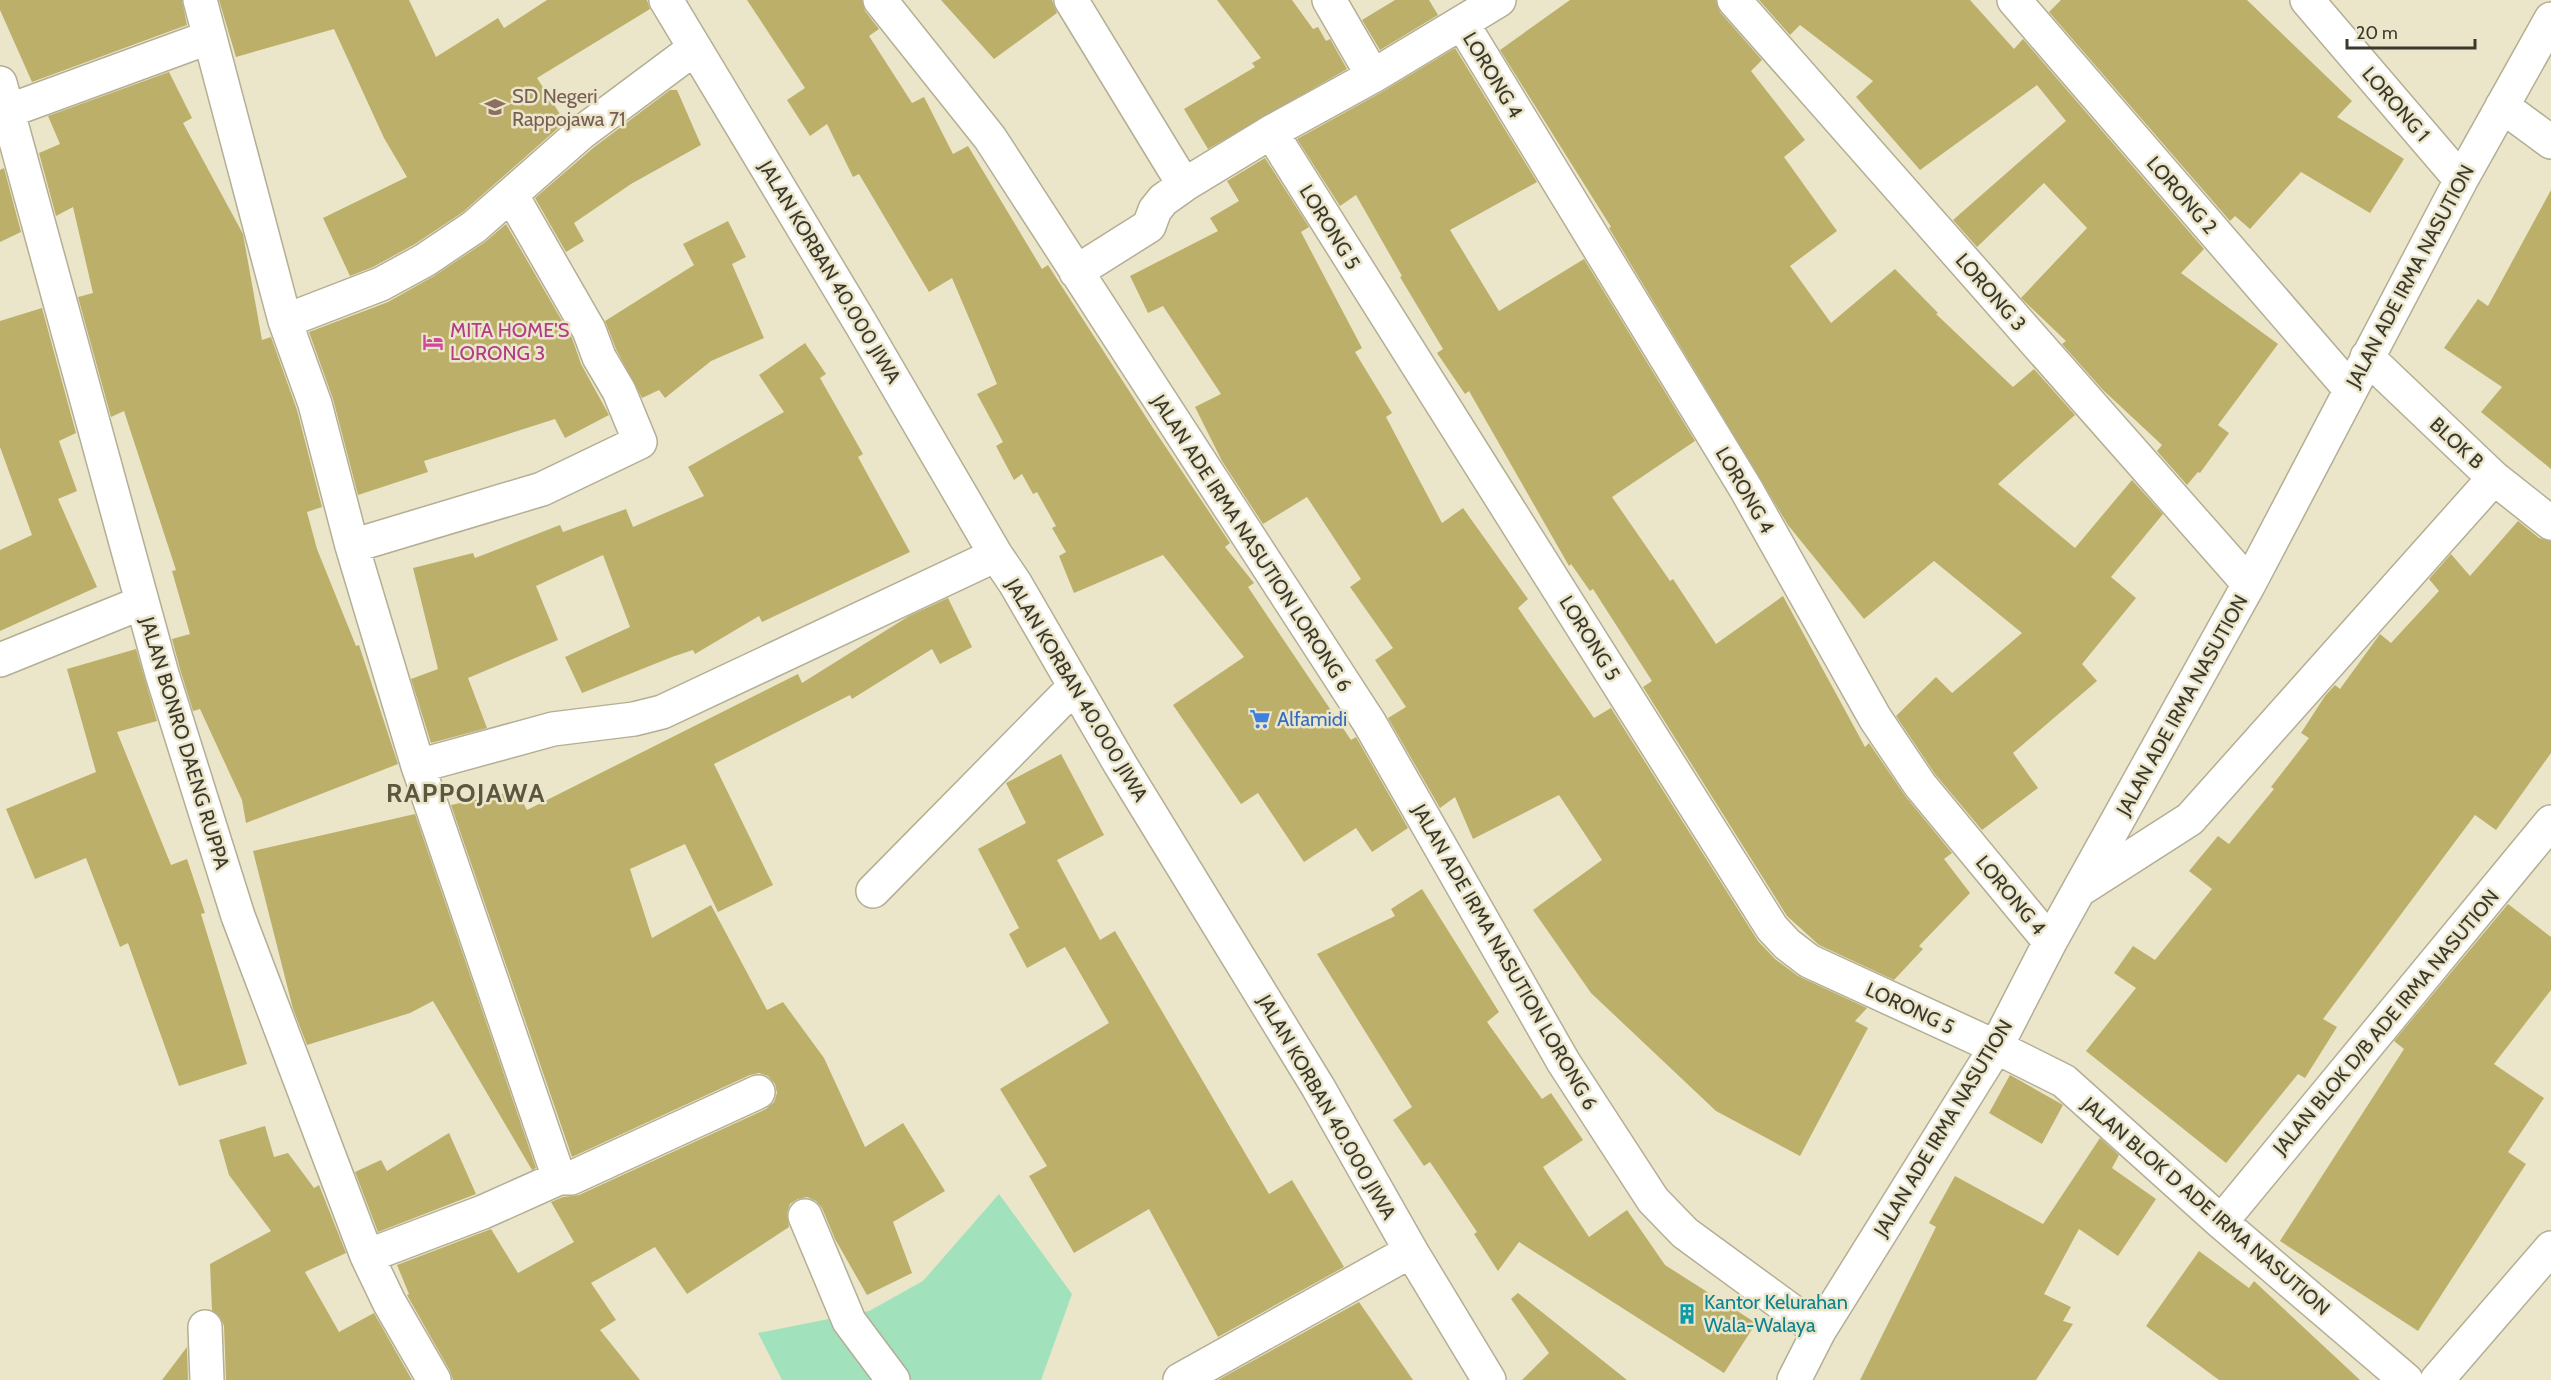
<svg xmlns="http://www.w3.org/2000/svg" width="2551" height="1380" font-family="Cabin,sans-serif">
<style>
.green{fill:#a1e1bb}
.building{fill:#bcaf69}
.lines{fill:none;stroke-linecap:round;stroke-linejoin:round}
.minor-casing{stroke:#b3ae94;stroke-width:36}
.minor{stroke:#fff;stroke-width:33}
.labels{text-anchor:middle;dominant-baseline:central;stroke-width:5;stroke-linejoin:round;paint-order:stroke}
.street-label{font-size:20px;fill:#3b392e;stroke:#ebe6ca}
.education-label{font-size:20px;fill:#785e54;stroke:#ebe6ca;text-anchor:start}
.hotel-label{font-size:20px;fill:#b23c85;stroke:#ebe6ca;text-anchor:start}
.shop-label{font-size:20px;fill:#366cbe;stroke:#ebe6ca;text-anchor:start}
.culture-label{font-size:20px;fill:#0d838f;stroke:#ebe6ca;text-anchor:start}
.district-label{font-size:26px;font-weight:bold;letter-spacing:1.5px;fill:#5c573f;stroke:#ebe6ca}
</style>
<rect width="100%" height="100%" fill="#ebe6ca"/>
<path class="green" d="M999,1194L1072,1294L1041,1380H782L758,1333L869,1311L923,1281Z"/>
<path class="building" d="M0,0H182L187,25L32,82L0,10Z
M219,0H409L436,57L498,18L504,28L547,0H647L650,9L537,78L565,122L463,212L415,244L373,267L350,276L323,218L407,177L384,138L334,29L236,57Z
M747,0H862L865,11L879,29L869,36L912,103L924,97L953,154L968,146L1042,269L1048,265L1153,428L1230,543L1225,547L1254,583L1248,587L1351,740L1356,737L1408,828L1372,852L1356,828L1304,862L1258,793L1241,804L1173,705L1244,657L1163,555L1074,593L1059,556L1066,552L1052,528L1056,526L1037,492L1033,494L1022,474L1014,480L996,446L1003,442L977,394L997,384L952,278L929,292L859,174L853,177L827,124L810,136L787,100L805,88Z
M941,0H1052L1057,13L994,59Z
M1217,0H1292L1313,29L1318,27L1326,41L1330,39L1347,69L1208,149L1184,109L1255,67L1252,63L1261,58Z
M1395,0H1429L1438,15L1380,50L1362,20Z
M1570,0H1716L1720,12L1762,60L1751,71L1805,140L1784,157L1837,231L1790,266L1831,323L1895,269L1938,313L1936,314L2013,387L2034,369L2075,415L1998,484L2075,548L2132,480L2163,514L2111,577L2136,598L2082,664L2097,681L2013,753L2038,788L1982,830L1935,774L1896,716L1936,677L1952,693L2022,633L1934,561L1864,619L1788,525L1609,228L1611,227L1500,50Z
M1759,0H1970L2014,49L2023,39L2204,249L2181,273L2278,344L2218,425L2229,433L2200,473L2198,472L2187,485L2157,451L2162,445L2103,390L2062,344L2066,341L2021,298L2087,228L2044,183L1977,247L1953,220L2066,121L2037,85L1920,170L1856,97L1873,81L1800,25L1790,35Z
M2061,0H2247L2352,101L2337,117L2404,159L2370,213L2301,172L2250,229L2235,216L2230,221L2049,12Z
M1455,48L1537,182L1450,230L1499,311L1584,259L1695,441L1612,497L1670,581L1673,579L1716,644L1783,596L1865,747L1869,743L1906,797L1952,853L1944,859L1970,893L1919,946L1923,949L1894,980L1819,945L1787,916L1643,687L1652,681L1593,589L1590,591L1571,564L1569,566L1469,391L1465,394L1437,353L1443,349L1400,277L1402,276L1356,195L1340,206L1297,139L1382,92Z
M169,72L192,118L183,123L243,234L262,340L271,337L297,410L322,507L307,512L317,549L356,646L359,645L398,764L246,823L242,800L200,709L193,711L180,669L172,639L190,634L172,571L176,570L124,411L111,417L78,297L93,293L73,207L56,216L39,153L60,144L48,116Z
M670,90H677L701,145L631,184L574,223L584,241L566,252L535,198L593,148Z
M1265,158L1309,227L1301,232L1362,348L1355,352L1392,413L1386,417L1442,523L1463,508L1528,599L1518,608L1594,718L1611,708L1758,941L1775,959L1798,976L1867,1008L1855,1021L1868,1028L1800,1156L1716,1111L1591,993L1533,910L1602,860L1559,795L1473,839L1455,797L1440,808L1388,718L1406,707L1375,660L1393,648L1350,587L1361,579L1307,497L1263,524L1222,461L1195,407L1221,394L1163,306L1148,313L1130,276L1218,231L1210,218L1239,201L1227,181Z
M4,168L21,232L0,242V170Z
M2551,190V469L2481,412L2502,387L2444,348L2478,299L2488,306Z
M728,221L746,257L732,264L764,338L711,361L665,398L659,390L642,398L616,349L605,321L694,265L683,244Z
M506,224L572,338L581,364L609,415L565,438L555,419L424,461L428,472L358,495L333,399L309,332L388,302L434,276L485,242Z
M42,308L76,433L59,441L77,491L58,499L97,587L0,631V550L32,535L0,447V321Z
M805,343L826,374L820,378L863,454L858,457L910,552L762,622L759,616L695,654L693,650L672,657L582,693L565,657L630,627L603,555L536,586L558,640L468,678L487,728L431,743L411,679L438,669L413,568L473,553L475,558L560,525L563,532L626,509L633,527L704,496L688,467L784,412L759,375Z
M2518,521L2539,538L2551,541V753L2496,830L2475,815L2323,1019L2337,1027L2305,1078L2298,1074L2226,1163L2086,1051L2136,988L2114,973L2133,946L2155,960L2212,889L2189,871L2218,836L2229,844L2274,789L2271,787L2309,738L2301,733L2325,696L2335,685L2340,689L2380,634L2391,643L2439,591L2429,579L2451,554L2470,576Z
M948,598L972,647L940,664L932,649L852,699L850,695L714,764L773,885L718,912L685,844L630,869L652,938L711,905L767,1010L783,1002L824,1058L865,1147L903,1123L945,1191L893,1222L912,1273L867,1295L835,1239L822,1208L816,1201L807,1197L798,1199L790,1204L787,1213L789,1227L687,1294L655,1247L591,1283L616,1320L600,1330L640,1380H453L450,1371L407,1295L409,1294L397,1265L491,1229L518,1273L574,1242L551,1202L563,1197L579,1195L766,1109L774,1102L777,1093L775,1084L768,1076L759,1073L750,1075L572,1157L451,805L510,792L515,788L527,810L798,674L802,683L909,616Z
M136,649L157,721L117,732L171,865L187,859L205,913L201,914L247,1064L179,1086L128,943L120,947L86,858L35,879L6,809L96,772L67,669Z
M1061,754L1104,835L1057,860L1100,940L1115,931L1269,1194L1292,1180L1344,1267L1218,1337L1149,1209L1074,1253L1029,1176L1047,1166L1000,1089L1109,1023L1065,947L1027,968L1009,934L1019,928L978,849L1026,823L1006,783Z
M415,814L536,1168L532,1170L433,1001L410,1013L307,1045L293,1009L253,851Z
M1422,889L1499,1012L1487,1022L1542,1099L1551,1093L1583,1140L1543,1167L1589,1237L1627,1210L1665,1265L1756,1323L1724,1373L1519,1242L1498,1271L1474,1234L1477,1232L1430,1162L1424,1166L1393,1120L1412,1107L1317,954L1395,916L1391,909Z
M2508,904L2551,937V990L2494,1064L2544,1098L2508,1152L2526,1164L2418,1331L2280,1241L2404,1049L2394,1041Z
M2010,1075L2063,1105L2042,1144L1989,1113Z
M265,1126L274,1157L288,1153L314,1188L319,1185L346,1253L305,1272L339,1332L374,1313L412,1380H226L224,1326L220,1317L212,1310L210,1264L271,1231L229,1175L219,1140Z
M449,1133L476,1194L378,1232L355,1172L381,1160L387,1171Z
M2100,1138L2119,1155L2112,1168L2156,1199L2118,1256L2079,1229L2044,1294L2071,1307L2063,1321L2073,1324L2036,1380H1860L1936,1227L1929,1223L1955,1176L2043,1224Z
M2199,1251L2249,1288L2254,1281L2360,1380H2219L2146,1326Z
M1518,1293L1627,1380H1522L1549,1353L1511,1299Z
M1359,1302L1413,1380H1218Z
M187,1347L188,1380H162Z"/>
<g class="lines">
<g class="minor-casing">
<path id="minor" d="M200,0L285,321L315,404L352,546L418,766L559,1178
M666,0L861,324L996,555L1015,583L1120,764L1318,1087L1411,1251L1489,1380
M880,0L990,138L1369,722L1564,1063L1653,1200L1685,1233L1819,1331
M1071,0L1184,185
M1329,0L1373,76
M1734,0L2249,584
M2014,0L2350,389
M2307,0L2461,180
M1462,23L1746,489L1875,718L1920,785L2050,942
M0,83L162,674L238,916L367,1256L389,1302L434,1380
M2502,106L2551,142
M8,111L210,37
M1271,132L1772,928L1787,944L1809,961L1996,1047L2064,1081L2221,1222L2406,1380
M1076,272L1149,226L1155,210L1163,200L1184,185L1271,132L1373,76L1499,0
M285,321L381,284L425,260L474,227L581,133L695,48
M2367,357L2494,478L2551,523
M352,546L542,489L640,442L619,391L599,357L589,330L512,196
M0,660L141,603
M418,766L553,729L634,719L662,712L996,555
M2084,887L2190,819L2494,478
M873,891L1075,686
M805,1216L849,1321L893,1380
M2221,1222L2551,822
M367,1256L483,1212L559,1178H571L758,1092
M205,1327L207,1380
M1180,1380L1411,1251
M1794,1380L1819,1331L1996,1047L2050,942L2249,584L2461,180L2551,19
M2437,1380L2551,1248"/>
</g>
<use href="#minor" class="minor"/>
</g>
<defs>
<g id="school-bare" transform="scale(1.62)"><path d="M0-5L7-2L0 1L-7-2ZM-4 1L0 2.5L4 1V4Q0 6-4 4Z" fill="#8d6e63" stroke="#ebe6ca" stroke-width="2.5" paint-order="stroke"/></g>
<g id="hotel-bare" transform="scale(1.62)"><path d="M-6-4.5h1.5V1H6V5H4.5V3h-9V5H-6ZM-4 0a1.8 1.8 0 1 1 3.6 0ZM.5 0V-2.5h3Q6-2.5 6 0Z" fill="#d1479c" stroke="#ebe6ca" stroke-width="2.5" paint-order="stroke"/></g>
<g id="supermarket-bare" transform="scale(1.62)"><path d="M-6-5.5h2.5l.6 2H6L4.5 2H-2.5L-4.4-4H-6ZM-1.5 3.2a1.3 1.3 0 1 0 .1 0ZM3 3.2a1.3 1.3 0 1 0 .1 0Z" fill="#3f7fe0" stroke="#ebe6ca" stroke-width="2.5" paint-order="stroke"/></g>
<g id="building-bare" transform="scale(1.62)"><path d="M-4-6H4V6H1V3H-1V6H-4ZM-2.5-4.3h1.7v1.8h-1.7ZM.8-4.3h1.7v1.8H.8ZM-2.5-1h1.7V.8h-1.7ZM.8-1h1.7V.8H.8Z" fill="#0f9aa8" stroke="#ebe6ca" stroke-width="2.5" paint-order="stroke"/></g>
</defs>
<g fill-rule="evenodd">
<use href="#school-bare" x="495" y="107"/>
<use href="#hotel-bare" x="433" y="342"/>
<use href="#supermarket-bare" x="1260" y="719"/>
<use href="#building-bare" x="1687" y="1314"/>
</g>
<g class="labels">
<g class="street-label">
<text transform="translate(1493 75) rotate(59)">LORONG 4</text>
<text transform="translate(2396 104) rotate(49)">LORONG 1</text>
<text transform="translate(2182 195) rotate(49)">LORONG 2</text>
<text transform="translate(1330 227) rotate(58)">LORONG 5</text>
<text transform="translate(830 272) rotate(59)">JALAN KORBAN 40.000 JIWA</text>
<text transform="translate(2410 276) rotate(-62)">JALAN ADE IRMA NASUTION</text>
<text transform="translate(1991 292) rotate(49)">LORONG 3</text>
<text transform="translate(2457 443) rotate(43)">BLOK B</text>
<text transform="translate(1745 490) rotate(60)">LORONG 4</text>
<text transform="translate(1252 543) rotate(57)">JALAN ADE IRMA NASUTION LORONG 6</text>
<text transform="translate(1590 638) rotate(58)">LORONG 5</text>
<text transform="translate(1077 690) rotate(59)">JALAN KORBAN 40.000 JIWA</text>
<text transform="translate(2182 705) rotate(-61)">JALAN ADE IRMA NASUTION</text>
<text transform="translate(185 743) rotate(73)">JALAN BONRO DAENG RUPPA</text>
<text transform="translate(2011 895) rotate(50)">LORONG 4</text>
<text transform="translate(1505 957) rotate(60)">JALAN ADE IRMA NASUTION LORONG 6</text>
<text transform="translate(1910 1008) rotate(25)">LORONG 5</text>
<text transform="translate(2386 1022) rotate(-50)">JALAN BLOK D/B ADE IRMA NASUTION</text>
<text transform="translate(1327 1107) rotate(60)">JALAN KORBAN 40.000 JIWA</text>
<text transform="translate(1943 1128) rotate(-59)">JALAN ADE IRMA NASUTION</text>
<text transform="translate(2206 1206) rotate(41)">JALAN BLOK D ADE IRMA NASUTION</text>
</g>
<g class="education-label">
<text x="512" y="96">SD Negeri<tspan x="512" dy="23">Rappojawa 71</tspan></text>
</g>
<g class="hotel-label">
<text x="450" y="330">MITA HOME'S<tspan x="450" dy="23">LORONG 3</tspan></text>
</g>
<g class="shop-label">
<text x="1277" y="719">Alfamidi</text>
</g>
<g class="culture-label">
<text x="1704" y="1302">Kantor Kelurahan<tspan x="1704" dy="23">Wala-Walaya</tspan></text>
</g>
<g class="district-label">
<text x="466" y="793">RAPPOJAWA</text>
</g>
</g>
<path d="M2347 39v9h128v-9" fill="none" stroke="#3b392e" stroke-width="3"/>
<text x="2356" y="39" font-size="18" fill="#3b392e" stroke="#ebe6ca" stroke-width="4.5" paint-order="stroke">20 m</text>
</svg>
